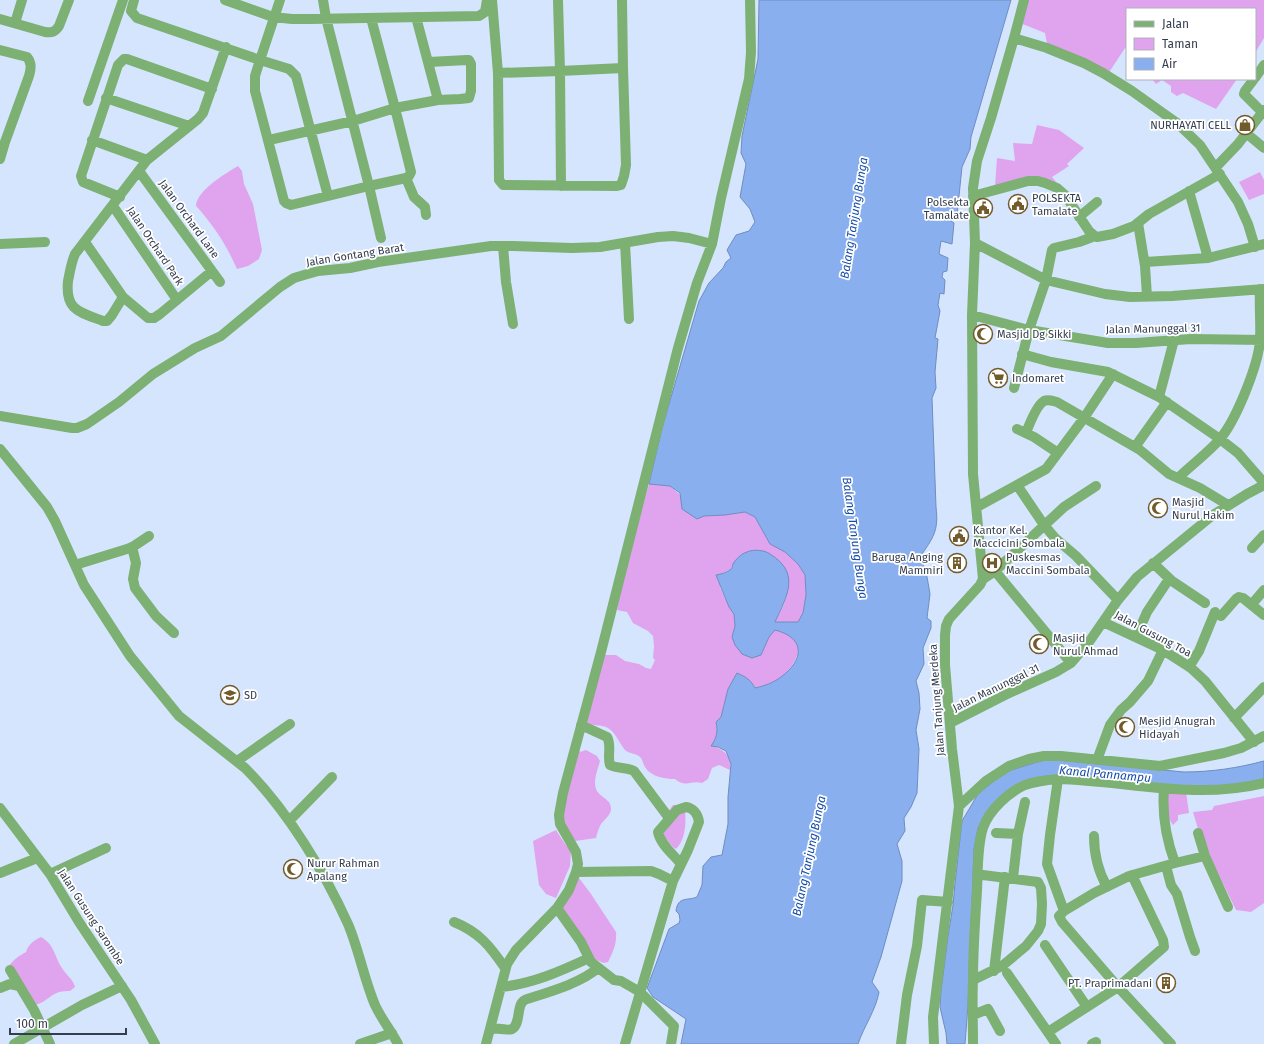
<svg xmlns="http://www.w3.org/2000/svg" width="1264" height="1044" font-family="'Fira Sans',sans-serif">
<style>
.green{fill:#e0a3ee}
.water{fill:#89afef;stroke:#6f8dbf}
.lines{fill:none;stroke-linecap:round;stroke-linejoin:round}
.minor{stroke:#7db073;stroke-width:10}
.labels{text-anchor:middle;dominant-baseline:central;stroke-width:3.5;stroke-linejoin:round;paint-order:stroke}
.poi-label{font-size:11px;fill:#333d4e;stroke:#fff;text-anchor:start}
.street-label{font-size:11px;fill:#333d4e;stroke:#fff}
.water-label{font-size:12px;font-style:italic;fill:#164da9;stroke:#fff}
</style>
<rect width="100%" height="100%" fill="#d5e5fe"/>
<path class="green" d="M1026,0H1264V38L1255,53V9H1127V49L1125,48L1108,74L1047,44L1045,33L1020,23Z
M1152,79H1237L1216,109L1183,93L1177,96L1171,92V86L1162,80L1156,84Z
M1037,125L1059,130L1084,148L1067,164L1069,166L1052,177L1057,183L1054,186L1047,183L995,187L997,158L1015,161L1013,143L1032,144Z
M238,166L242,171L244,184L253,204L262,250L259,259L248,266L237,269C227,246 213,224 196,206C197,190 225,174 238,166Z
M1260,172L1264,180V194L1249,200L1239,182Z
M649,484L670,486L704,516L725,515L745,512L755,517L770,544L785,552L798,564L805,575L806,595L803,613L798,622H775L784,604L788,589L733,564L732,569L723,573L720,587L729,607L734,614L735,626L732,637L761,655L769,637L775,630C779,631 783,631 787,633C809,644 794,667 780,678C773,683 763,686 755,688L752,683L725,700L721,717L716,722C718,731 717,738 712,746C724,749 732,756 730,770L719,765L712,768L708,779L702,783C691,780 686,788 675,779C665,779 651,777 645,767C643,764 643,761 641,758C637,753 629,754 625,750C619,743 616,733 608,728C601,724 591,726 584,723L605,655H616L625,661L639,664L646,668L651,669L655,660L653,658L654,646L653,636L648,631L633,623L627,612L617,610L622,580Z
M578,749L580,752L586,750L597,756L600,761C598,769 593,780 596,789C599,797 611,799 611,808C612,815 603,820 600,826C598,830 597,834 596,838L575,841L560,823Z
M1167,791L1186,792L1189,813L1178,815V820L1173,825L1169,819Z
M1264,796V903L1251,912L1236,910L1211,859H1207L1193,812L1212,810L1214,806Z
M673,805H678L685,809C686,822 686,839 676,849L673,847L658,829L668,812Z
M556,830L565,844L571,851L570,866L556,898L546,894L539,885L533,841Z
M579,878L591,894L616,932C617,943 613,952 608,962L604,963L591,958L560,905L574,879Z
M41,937C55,945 54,956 62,968C66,975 73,979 75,987L70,991C50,990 50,1002 34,1005L9,966C14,959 19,956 26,952C28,945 34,940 41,937Z"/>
<path class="water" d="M759,0H1011L971,137L970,149L962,167L957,215H953L951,221L954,223L952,244L941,241L939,254L948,258L947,271L943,272L942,277L945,280L944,294L940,293L938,305L940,311L935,338L938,339L935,372L936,388L932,398L936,507C939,531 933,538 920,557L926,571L930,594L927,618L931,621V628L923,648L924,664L916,681L919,693L920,709L916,730L919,749L917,793L911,807L904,818L905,831L897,844L902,861V881L881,957L872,982L879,992C876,1010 864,1026 858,1044H681L686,1019L653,997L647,988L669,929L679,923L680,920L679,914L676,911C678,896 687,901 697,897L702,885L703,866L711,857L722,855L728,824V797L731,764L726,751L718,747L711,746C717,738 718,731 716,722L721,717L728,689L737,673C746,677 751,680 755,688C764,686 773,683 781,677C804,660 806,638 775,630L769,637L761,655L752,658L742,654L735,645L732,637L735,626L734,614L729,607L716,575C721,574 726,573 730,570C733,568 732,567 733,564C736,559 741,554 747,552C753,549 765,550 770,554C801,573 787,596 775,622H798L803,613L806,595L805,575L798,564L785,552L770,544L755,517L745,512L725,515L704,516L697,519L682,509L680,493L670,486L649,484L662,428L699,301L709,283L723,268L726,262L731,258L727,250L736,235L749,231L755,222L750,209L740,197L746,164L741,153L742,136L758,59Z
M1047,759L1184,772C1211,772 1238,768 1264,761V781L1216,789L1045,776L987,811L978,828L974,849L968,1005L965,1044H947L946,1033L940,1007L941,991L948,936L953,905L955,883L962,821L978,794L1005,772Z"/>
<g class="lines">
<path class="minor" d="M134,0L131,11L137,18L260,60L280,0
M225,0L273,17L292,19H310L479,16L485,12L487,0
M323,0L326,18L369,186L406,178L409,176L411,172L395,108L371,18
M492,0L498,73L499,180L503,185L617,186L621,185L624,176L626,165L623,68
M558,0L560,71L623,68L622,0
M0,19L45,32C52,33 55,32 59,26L69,0
M15,23L22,0
M1014,38L1047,48L1084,63L1103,73L1132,91L1177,123L1200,145L1238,202L1248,224L1255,247
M0,50L27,57C32,63 31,69 29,76L5,142L0,159
M429,62L467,60H469L471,64V91L469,98L460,99L438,100
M498,73L560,71L561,186
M1255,78L1264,65
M1254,79L1245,91L1244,94L1264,114
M106,98L189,126
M88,101L123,0
M1246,133L1264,148
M92,140L147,160
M269,140L353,121L395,108L438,100L416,17
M1216,167L1238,144L1264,110
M139,171L220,282
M406,178L414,197L425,207L426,215
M1189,191L1208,258
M328,196L291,205L286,203L284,201L255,91V76L260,60L289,69L296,76L328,196L369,186L381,238
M973,196L1028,181H1038L1045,183L1057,188L1065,195L1089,231L1095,236L1097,237L1113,234L1134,226L1149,214L1220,174
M120,197L83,182L81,176L118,65L124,59H127L212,89
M113,206L177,300
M1079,217L1097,202
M1138,223L1145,266L1147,296
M85,242L123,297L148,318H154L160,314L212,271
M625,243L629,319
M975,243L1046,280L1105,294L1130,297L1172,296L1264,289
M0,244L45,242
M503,246L506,282L513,324
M1145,262L1208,258L1264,244
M123,297L112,315L107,321H103C79,312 65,310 68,281C70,272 71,263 75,254L147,160L198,119L203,113L226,47
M972,315L1029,330L1108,343H1136L1191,339L1264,340
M1022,354L1051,362L1108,372L1159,397L1220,439L1238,453L1264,483
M1014,388L1029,330L1046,280L1052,250L1054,248L1079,242L1095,236
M1159,397L1174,340
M0,416L72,428H77L87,424L119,402L153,374L195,348L221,336L280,287L294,278L304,275L318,271L350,268L378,262L491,246H513L572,248L600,247L658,237L673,236L689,238L712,244
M1017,429L1034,437L1058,453
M1026,433C1029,425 1037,405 1044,401C1048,399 1053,401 1057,402L1140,450L1169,474L1200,488L1228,505
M1135,447L1167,402
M0,449L47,507L55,521L84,585L130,656L179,716L245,768C287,810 324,871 348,924C359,950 364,979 375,1005C381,1018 391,1031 398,1044
M1178,478C1191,465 1208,453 1220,439C1236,420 1258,366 1260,341C1261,324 1259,306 1260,289
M1017,485L1044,525L1055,538L1076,556L1118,600
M977,507L1046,469L1084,418L1113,374
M132,547L136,563L133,579L135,588L156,616L174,633
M1252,548L1264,535
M1153,563L1172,581L1205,603
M75,565L127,549L134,546L149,536
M995,571L1071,663
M983,579L995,571L1064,507L1096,486
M1252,604L1264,590
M1221,616L1236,599L1239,597L1243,598L1264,615
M1103,622L1163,650L1191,668L1205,681L1254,742
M1136,637L1147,612L1169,579
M1189,667L1199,651L1215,612
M1234,718L1264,687
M950,723L1005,695L1056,672L1071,663L1089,642L1118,600L1137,577L1213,515L1247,494L1264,485
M581,725L607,737C612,745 607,756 610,765C618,769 627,767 634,771L669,818
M1097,760L1110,725L1121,710L1130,702L1148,681L1163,650
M237,761L290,724
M1058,779L1050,835L1047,864L1064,911
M1164,789C1162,814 1166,839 1175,863
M959,806L986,781L1009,766L1029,759L1044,756H1061L1160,766L1224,753L1241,748L1264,736
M0,808L50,874L79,922L131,1000L155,1044
M289,821L332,777
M996,833L1018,834
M1198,833L1205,856L1228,907
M1094,836C1094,855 1098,871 1107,887
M1166,866L1171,885L1177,894L1190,937L1195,951
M576,872L651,871L659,874L673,881L688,850L699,822C698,814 693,808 686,807L677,810L658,832C660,844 674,855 681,864
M0,873L37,858
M50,874L106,848
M1013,878L1018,834L1025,802
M557,908L581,942L591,962L614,980L621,981L640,992L674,1026L671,1044
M454,922C479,932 490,946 505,968
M1045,945L1087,1007
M10,970L34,1010L50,1044
M994,971L1005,877
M1007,973L1056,1044
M973,980L1002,966L1026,946L1038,931L1041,924L1042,904L1041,888L1038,882L983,875
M501,987C532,984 561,971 589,958
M0,988L10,984L19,986
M973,1015L988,1009L1000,1031
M491,1028C497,1028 507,1031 512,1029C522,1023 515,1002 527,999C549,992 581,983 598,968
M1048,1032L1118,987L1164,947L1163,940L1132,875
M14,1044L82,1005L122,986
M360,1044L392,1033
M486,1044L507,964L516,950L557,908L569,890L576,872L578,864L576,852L560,824L559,815L563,793L601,652L678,348L697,283L712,244L721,198L749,79L751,52L750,0
M625,1044L673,881
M901,1044L907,995L917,946L922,900L948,902
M934,1044L933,1017L935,1001L959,806L952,749L945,665V635L946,626L949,619L980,585L983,579L973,474L972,315L975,243L973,188L977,161L991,118L1014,38L1024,0
M973,1044C973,1023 972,1001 973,980C973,950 975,921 977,891C978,872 977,846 983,828C989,810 1009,792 1025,785C1036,781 1047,780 1058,779C1128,781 1194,800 1264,783
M1092,1044L1096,1042
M1171,1044L1118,987L1062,922L1059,916L1064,911L1094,893L1129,876L1175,863L1205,856"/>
</g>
<defs>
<g id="shop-ring" transform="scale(1)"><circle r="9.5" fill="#fff" stroke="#735a2b" stroke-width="1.5"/><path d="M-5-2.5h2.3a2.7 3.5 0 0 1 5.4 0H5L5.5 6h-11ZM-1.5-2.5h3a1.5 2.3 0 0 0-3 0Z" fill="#735a2b"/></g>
<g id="civic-ring" transform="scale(1)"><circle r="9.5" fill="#fff" stroke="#735a2b" stroke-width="1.5"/><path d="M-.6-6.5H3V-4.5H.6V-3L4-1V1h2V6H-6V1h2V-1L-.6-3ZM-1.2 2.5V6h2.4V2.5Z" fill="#735a2b"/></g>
<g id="mosque-ring" transform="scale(1)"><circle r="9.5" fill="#fff" stroke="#735a2b" stroke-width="1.5"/><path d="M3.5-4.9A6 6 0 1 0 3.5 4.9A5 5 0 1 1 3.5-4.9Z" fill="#735a2b"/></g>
<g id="supermarket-ring" transform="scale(1)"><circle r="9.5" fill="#fff" stroke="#735a2b" stroke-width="1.5"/><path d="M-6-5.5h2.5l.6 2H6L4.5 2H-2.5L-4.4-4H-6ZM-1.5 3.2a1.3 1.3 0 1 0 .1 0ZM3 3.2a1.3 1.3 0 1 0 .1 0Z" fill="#735a2b"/></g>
<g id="building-ring" transform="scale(1)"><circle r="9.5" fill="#fff" stroke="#735a2b" stroke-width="1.5"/><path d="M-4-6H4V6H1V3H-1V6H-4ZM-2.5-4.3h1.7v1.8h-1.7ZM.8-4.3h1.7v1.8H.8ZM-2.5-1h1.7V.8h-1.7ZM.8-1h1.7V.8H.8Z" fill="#735a2b"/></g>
<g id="hospital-ring" transform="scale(1)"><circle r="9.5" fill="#fff" stroke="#735a2b" stroke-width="1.5"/><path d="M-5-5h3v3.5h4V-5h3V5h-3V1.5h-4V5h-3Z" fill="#735a2b"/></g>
<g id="school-ring" transform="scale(1)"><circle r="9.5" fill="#fff" stroke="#735a2b" stroke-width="1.5"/><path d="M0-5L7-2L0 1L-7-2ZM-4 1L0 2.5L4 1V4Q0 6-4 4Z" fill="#735a2b"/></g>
</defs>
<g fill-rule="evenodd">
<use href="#shop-ring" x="1245" y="125"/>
<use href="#civic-ring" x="1018" y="204"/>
<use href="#civic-ring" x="983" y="208"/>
<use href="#mosque-ring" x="983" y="334"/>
<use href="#supermarket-ring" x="998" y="378"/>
<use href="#mosque-ring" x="1158" y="508"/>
<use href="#civic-ring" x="959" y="536"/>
<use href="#building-ring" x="957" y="563"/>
<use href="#hospital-ring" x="992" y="563"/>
<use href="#mosque-ring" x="1039" y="644"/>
<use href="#school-ring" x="230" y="695"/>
<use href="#mosque-ring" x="1125" y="727"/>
<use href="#mosque-ring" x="293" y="869"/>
<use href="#building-ring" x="1166" y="983"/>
</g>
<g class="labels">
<g class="poi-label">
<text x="1231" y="125" text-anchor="end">NURHAYATI CELL</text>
<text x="1032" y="198">POLSEKTA<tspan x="1032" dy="13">Tamalate</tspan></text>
<text x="969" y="202" text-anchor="end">Polsekta<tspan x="969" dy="13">Tamalate</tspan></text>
<text x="997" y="334">Masjid Dg Sikki</text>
<text x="1012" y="378">Indomaret</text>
<text x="1172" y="502">Masjid<tspan x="1172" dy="13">Nurul Hakim</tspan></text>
<text x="973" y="530">Kantor Kel.<tspan x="973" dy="13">Maccicini Sombala</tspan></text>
<text x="943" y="557" text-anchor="end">Baruga Anging<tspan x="943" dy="13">Mammiri</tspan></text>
<text x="1006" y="557">Puskesmas<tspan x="1006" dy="13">Maccini Sombala</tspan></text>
<text x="1053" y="638">Masjid<tspan x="1053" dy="13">Nurul Ahmad</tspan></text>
<text x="244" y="695">SD</text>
<text x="1139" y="721">Mesjid Anugrah<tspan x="1139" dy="13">Hidayah</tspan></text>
<text x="307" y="863">Nurur Rahman<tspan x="307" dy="13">Apalang</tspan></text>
<text x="1152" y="983" text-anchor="end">PT. Praprimadani</text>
</g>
<g class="street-label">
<text transform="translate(189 219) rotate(54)">Jalan Orchard Lane</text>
<text transform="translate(155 246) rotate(56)">Jalan Orchard Park</text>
<text transform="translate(355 255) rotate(-9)">Jalan Gontang Barat</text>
<text transform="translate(1153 329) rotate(-1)">Jalan Manunggal 31</text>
<text transform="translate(1153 634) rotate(28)">Jalan Gusung Toa</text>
<text transform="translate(996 688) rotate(-26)">Jalan Manunggal 31</text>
<text transform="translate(937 700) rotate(-94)">Jalan Tanjung Merdeka</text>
<text transform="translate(91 917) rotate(57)">Jalan Gusung Sarombe</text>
</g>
<g class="water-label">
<text transform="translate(854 218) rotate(-81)">Balang Tanjung Bunga</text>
<text transform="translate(855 538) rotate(82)">Balang Tanjung Bunga</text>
<text transform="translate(1105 774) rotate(5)">Kanal Pannampu</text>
<text transform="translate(809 856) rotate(-78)">Balang Tanjung Bunga</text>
</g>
</g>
<rect x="1126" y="8" width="130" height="72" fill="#ffffff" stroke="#adb1b8"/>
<rect x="1134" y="21" width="20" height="6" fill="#7db073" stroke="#adb1b8"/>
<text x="1162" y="28" font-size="12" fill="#333d4e">Jalan</text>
<rect x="1134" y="38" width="20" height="12" fill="#e0a3ee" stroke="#adb1b8"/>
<text x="1162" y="48" font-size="12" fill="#333d4e">Taman</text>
<rect x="1134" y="58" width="20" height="12" fill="#89afef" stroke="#adb1b8"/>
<text x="1162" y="68" font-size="12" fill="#333d4e">Air</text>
<path d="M10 1028v6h116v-6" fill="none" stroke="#333d4e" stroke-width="2"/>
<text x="16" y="1028" font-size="12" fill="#333d4e" stroke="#ffffff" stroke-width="3" paint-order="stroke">100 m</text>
</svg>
